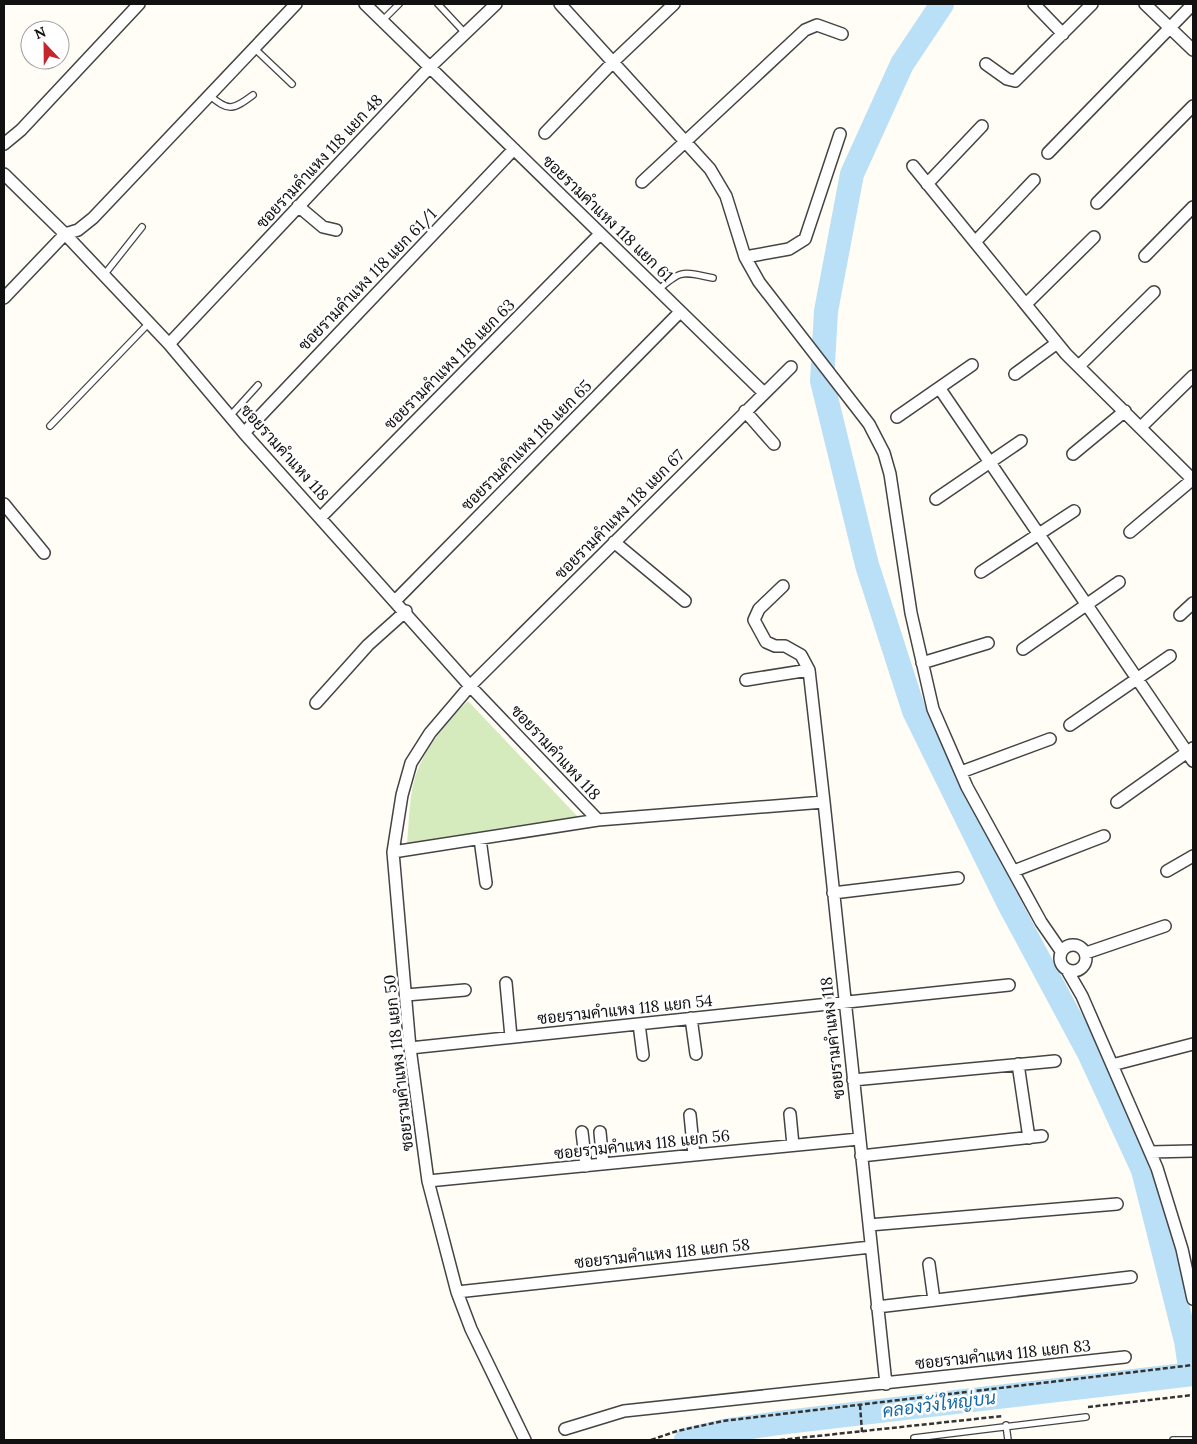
<svg xmlns="http://www.w3.org/2000/svg" width="1197" height="1444" font-family="Lora,Sarabun,serif">
<style>
.green{fill:#d5ebbd}
.lines{fill:none;stroke-linecap:round;stroke-linejoin:round}
.river{stroke:#b9e0f7;stroke-width:24}
.lane-casing{stroke:#444;stroke-width:8}
.street-casing{stroke:#444;stroke-width:14}
.path{stroke:#333;stroke-width:2.5;stroke-dasharray:5 2.5;stroke-linecap:butt}
.lane{stroke:#fff;stroke-width:5.5}
.street{stroke:#fff;stroke-width:11}
.labels{text-anchor:middle;dominant-baseline:central;stroke-width:5;stroke-linejoin:round;paint-order:stroke}
.street-label{font-size:16px;fill:#111;stroke:#fff}
.water-label{font-size:18px;font-style:italic;fill:#1768a6;stroke:#fff}
</style>
<rect width="100%" height="100%" fill="#fffdf5"/>
<path class="green" d="M468,701L579,818L407,844C409,824 409,801 414,781C422,751 446,722 468,701Z"/>
<g class="lines">
<path class="river" d="M942,4L902,64L852,174L826,311L822,381L867,565L914,711L1008,902L1089,1053L1143,1170L1186,1341L1191,1374
M686,1440L724,1431L786,1422L1193,1374"/>
<g class="lane-casing">
<path id="lane" d="M438,4L465,33
M382,21L399,4
M254,48L292,84
M209,95C229,112 233,110 253,95
M104,275L142,227
M658,290C682,269 682,272 713,278
M230,416L258,385
M50,426L149,323
M1006,1425L1008,1440
M914,1438L1086,1417
M1173,1440H1193"/>
</g>
<g class="street-casing">
<path id="street" d="M365,4L763,392
M560,4L710,169L726,196L745,257L759,282L869,424L884,453L890,474L911,613L933,709L967,787L1041,922L1061,951
M1034,4L1063,34
M1145,4L1193,50
M986,64L1007,79L1015,81L1092,4
M545,133L614,61L674,4
M4,144L21,130L139,4
M1048,153L1193,4
M913,166L1066,354L1193,480
M4,174L65,234L169,344L244,433L470,686L598,820L824,802L886,1384
M642,182L805,30L817,25L842,34
M927,184L982,126
M1097,203L1193,106
M298,206L323,227L336,230
M975,242L1034,180
M1145,256L1193,207
M745,257L789,249L805,239L840,134
M4,298L65,234L78,230L93,218L296,4
M1026,304L1094,237
M169,344L430,67L496,4
M1079,366L1154,292
M1015,374L1057,343
M940,389L1193,761
M745,411L774,444
M897,417L972,365
M1141,427L1193,376
M244,433L514,149
M1073,454L1125,411
M936,499L1021,441
M4,504L44,553
M321,517L600,234
M1130,532L1193,479
M614,542L685,601
M981,572L1074,511
M783,586L759,609L754,620L766,642L775,646H785L801,655L809,670L824,802
M396,600L680,312
M1180,615L1193,603
M1023,649L1119,582
M922,663L988,643
M746,680L809,670
M316,703L368,645L406,611
M1070,725L1170,656
M961,772L1050,739
M1117,802L1193,748
M480,839L486,883
M393,852L598,820
M1014,871L1104,836
M1167,871L1193,856
M833,893L958,878
M1060 958a13 13 0 1 1 26 0a13 13 0 1 1-26 0Z
M1086,953L1165,926
M1067,970L1082,996L1157,1168L1182,1249L1193,1299
M506,983L511,1037
M406,995L465,990
M691,1018L696,1054
M639,1024L643,1055
M410,1048L1009,985
M1018,1064L1029,1138
M1112,1065L1193,1044
M853,1080L1055,1061
M790,1114L793,1145
M690,1115L694,1155
M582,1132L586,1166
M600,1132L603,1164
M1150,1152L1193,1151
M861,1156L1042,1136
M428,1181L859,1139
M869,1225L1117,1204
M929,1264L934,1300
M457,1292L871,1247
M877,1307L1131,1277
M565,1429L624,1411L1125,1357
M525,1440L471,1329L457,1292L428,1181L410,1048L393,852L402,795L411,763L430,733L470,686L791,367"/>
</g>
<path class="path" d="M860,1405L862,1432
M1088,1407L1193,1395
M651,1440L677,1431L723,1421L1193,1365
M780,1440L1003,1416"/>
<use href="#lane" class="lane"/>
<use href="#street" class="street"/>
</g>
<g class="labels">
<g class="street-label">
<text transform="translate(319 161) rotate(-47)">ซอยรามคำแหง 118 แยก 48</text>
<text transform="translate(608 218) rotate(44)">ซอยรามคำแหง 118 แยก 61</text>
<text transform="translate(367 279) rotate(-46)">ซอยรามคำแหง 118 แยก 61/1</text>
<text transform="translate(449 364) rotate(-45)">ซอยรามคำแหง 118 แยก 63</text>
<text transform="translate(526 445) rotate(-45)">ซอยรามคำแหง 118 แยก 65</text>
<text transform="translate(285 452) rotate(48)">ซอยรามคำแหง 118</text>
<text transform="translate(619 514) rotate(-45)">ซอยรามคำแหง 118 แยก 67</text>
<text transform="translate(556 752) rotate(47)">ซอยรามคำแหง 118</text>
<text transform="translate(625 1009) rotate(-6)">ซอยรามคำแหง 118 แยก 54</text>
<text transform="translate(832 1038) rotate(-96)">ซอยรามคำแหง 118</text>
<text transform="translate(398 1063) rotate(-96)">ซอยรามคำแหง 118 แยก 50</text>
<text transform="translate(642 1144) rotate(-6)">ซอยรามคำแหง 118 แยก 56</text>
<text transform="translate(662 1253) rotate(-6)">ซอยรามคำแหง 118 แยก 58</text>
<text transform="translate(1003 1354) rotate(-6)">ซอยรามคำแหง 118 แยก 83</text>
</g>
<g class="water-label">
<text transform="translate(939 1404) rotate(-7)">คลองวังใหญ่บน</text>
</g>
</g>
<rect width="1197" height="1444" fill="none" stroke="#111111" stroke-width="10"/>
<g transform="translate(45 45) rotate(338)"><circle r="24" fill="#ffffff" stroke="#a0a0a0"/>
<path d="M0-4L9 19L0 12L-9 19Z" fill="#c4262e"/>
<text y="-8" font-size="14" font-weight="bold" text-anchor="middle" fill="#111111">N</text>
</g>
</svg>
